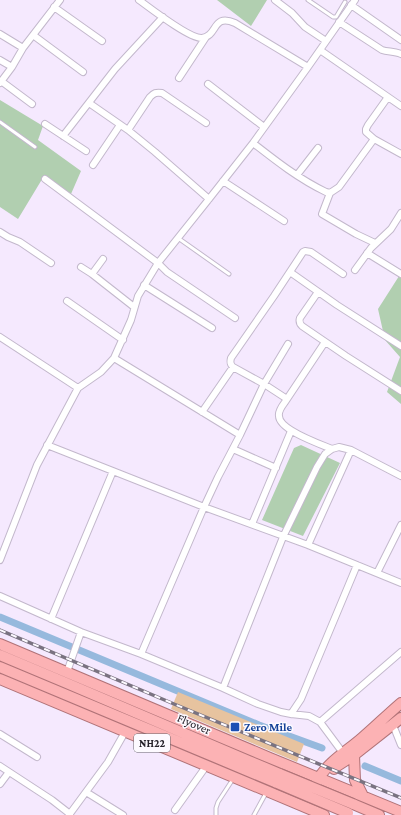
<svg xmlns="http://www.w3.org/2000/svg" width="401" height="815" font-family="'Crimson Pro',serif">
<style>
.green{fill:#b1cfb0}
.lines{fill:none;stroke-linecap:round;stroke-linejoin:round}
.canal{stroke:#96b9dd;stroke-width:7}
.building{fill:#e7c39f}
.service-casing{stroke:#c3b8cc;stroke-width:5}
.minor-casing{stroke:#c3b8cc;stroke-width:8}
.trunk-casing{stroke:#b17378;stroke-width:12}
.service{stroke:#fff;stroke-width:3}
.minor{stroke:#fff;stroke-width:6}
.trunk{stroke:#fcb2b4;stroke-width:10}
.rail-casing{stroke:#7a7381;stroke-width:3.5}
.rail{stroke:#fdfaff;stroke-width:2;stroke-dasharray:6;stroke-linecap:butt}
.trunk-bridge-casing{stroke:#b17378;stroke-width:12;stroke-linecap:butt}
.trunk-bridge{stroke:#fcb2b4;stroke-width:10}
.transit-dot{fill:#1a4fb4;stroke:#fdfaff;stroke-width:1.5}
.labels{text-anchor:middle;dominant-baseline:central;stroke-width:3;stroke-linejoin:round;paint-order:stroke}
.shield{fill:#fdfaff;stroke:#67646b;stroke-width:1}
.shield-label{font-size:11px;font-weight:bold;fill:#27232b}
.street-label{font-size:12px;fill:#27232b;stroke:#fdfaff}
.transit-label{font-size:12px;font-weight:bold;fill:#164399;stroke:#fdfaff;text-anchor:start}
</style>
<rect width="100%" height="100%" fill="#f5e9fe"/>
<path class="green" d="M217,0H267L251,26Z
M0,100L43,126L38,140L81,171L71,194L44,176L18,219L0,207Z
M401,273V404L387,392L400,357L385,340L378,309Z
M301,445L340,463L303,536L262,520L294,448Z"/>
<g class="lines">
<path class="canal" d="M0,617L259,725L322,748
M365,766L401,781"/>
</g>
<path class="building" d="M178,692L304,744L297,762L171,709Z"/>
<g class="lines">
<g class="service-casing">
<path id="service" d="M308,0L333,17H336L345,2
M0,122L35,147
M178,238L229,274
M216,815V808L218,802L233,779
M254,815L266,793"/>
</g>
<g class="minor-casing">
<path id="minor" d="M139,0C150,8 190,39 202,38C218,36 212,13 235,23L308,67
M275,0L292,13L305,27L326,41
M351,5L401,40
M54,7L102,41
M339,22L382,50C388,52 395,51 401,54
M0,34L23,48
M33,35L83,72
M320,50L401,106
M0,60L12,67L23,48L60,0
M179,78L206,37
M1,81L32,104
M0,83L12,67
M208,84L264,127
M388,97L368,125L366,129V132L374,139L401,154
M89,103L128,130L155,152L209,199
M45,124L86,151
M128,130L150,97C154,93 156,92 162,93L206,123
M63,136L115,69L163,17
M253,143C276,161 299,179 326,192L330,193L339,187L374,139
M93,165L120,125
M297,175L318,148
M45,179L158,263L167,272L235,318
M223,181L284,221
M330,193L322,214L356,234L375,243
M0,232L8,237L20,242L51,263
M367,253L401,274
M81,267L92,274L134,307
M355,270L371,248L391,229L401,213
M290,272L337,305L401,346
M92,274L103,259
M144,285L212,328
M318,292L300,318C299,321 299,323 302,326L346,356L401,391
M67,301L123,340
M0,337L78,388
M325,342L285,402C282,406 278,411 279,416C279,430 320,444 332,449
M114,358L240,435L218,477L204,507L141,654
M233,367C230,364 230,362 231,358L274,296L303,252L305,251L311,252L343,274
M202,412L233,367L264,384L287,399
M240,435L264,384L288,344
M47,445L204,507L308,545L401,583
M233,449L276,468
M252,524L291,431
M308,545L351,450
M0,560L37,465L78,388L101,372L114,358L131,320L138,296L158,263L209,199L253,143L308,67L355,0
M377,573L401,525
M0,596L81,632L141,654L223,688L258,704L281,712L291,714L309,716L320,722L343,753
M51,619L113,471
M67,672L81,632
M223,688L283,537L317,467L325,454L332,449L339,447L351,450L401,476
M291,714L301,699L357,565
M320,722L401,652
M393,725L401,745
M0,734L37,757
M0,766L52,800L70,814
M0,784L9,772
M86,792L123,815
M175,810L207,765
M69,815L108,762L125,732"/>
</g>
<g class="trunk-casing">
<path id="trunk" d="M0,644L270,758L401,812
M0,655L64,682L249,761L280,774
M0,667L277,783
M0,679L324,815
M354,755L355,780L363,796
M334,769L337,766L354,755L401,718
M316,783C326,763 346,752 362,738C375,727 388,714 401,703
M353,804L379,815"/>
</g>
<use href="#service" class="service"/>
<use href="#minor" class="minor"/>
<use href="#trunk" class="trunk"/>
<g class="rail-casing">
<path id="rail" d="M0,630L174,704L401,798"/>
</g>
<use href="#rail" class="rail"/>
<g class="trunk-bridge-casing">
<path id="trunk-bridge" d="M280,774L353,804
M277,783L348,813"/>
</g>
<use href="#trunk-bridge" class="trunk-bridge"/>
</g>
<rect class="transit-dot" x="230" y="722" width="10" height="10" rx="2"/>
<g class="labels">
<rect class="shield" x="134" y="734" width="36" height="18" rx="3"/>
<g class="shield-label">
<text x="152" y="743">NH22</text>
</g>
<g class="street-label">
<text transform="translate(194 724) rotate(23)">Flyover</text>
</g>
<g class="transit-label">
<text x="244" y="727">Zero Mile</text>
</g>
</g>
</svg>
